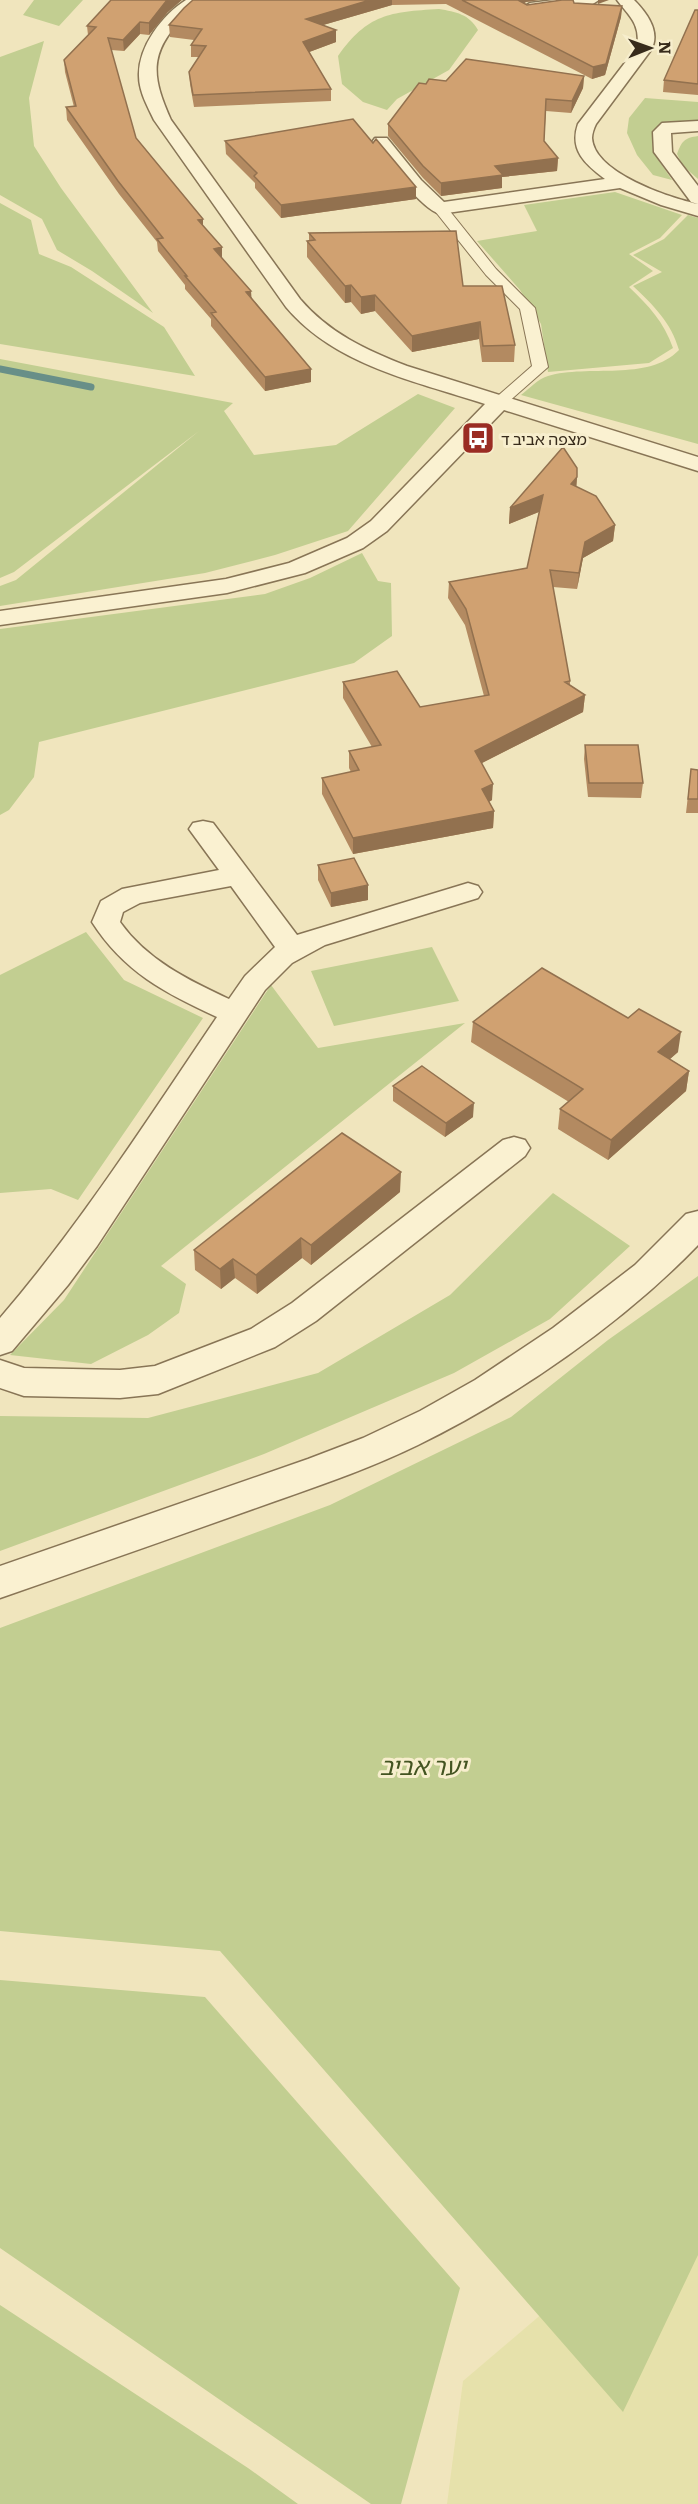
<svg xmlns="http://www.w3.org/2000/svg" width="698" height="2504" font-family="Literata,'Noto Sans Hebrew',serif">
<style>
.farmland{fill:#e6e1ab}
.green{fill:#c2ce91}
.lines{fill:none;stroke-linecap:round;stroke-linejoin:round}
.stream{stroke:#688f88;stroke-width:7}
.pedestrian-casing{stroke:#887556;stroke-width:2}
.minor-casing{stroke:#887556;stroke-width:3}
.pedestrian{fill:#faf1d1;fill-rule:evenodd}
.minor{fill:#faf1d1;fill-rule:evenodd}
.wall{fill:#b38a61}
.shaded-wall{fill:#92714f}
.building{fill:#d0a171;stroke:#92714f;stroke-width:1.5}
.labels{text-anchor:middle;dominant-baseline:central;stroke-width:6;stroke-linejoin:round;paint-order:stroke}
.far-poi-label{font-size:16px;fill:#372b1b;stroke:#f7eecd;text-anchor:start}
.near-park-label{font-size:24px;font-style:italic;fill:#435421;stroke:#f7eecd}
</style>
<rect width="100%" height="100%" fill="#f0e5bd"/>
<path class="farmland" d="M698,2181V2504H447L463,2381Z"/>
<path class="green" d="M34,0H83L59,26L23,15Z
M439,9C456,12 469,14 478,30L449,70L397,99L387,110L363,102L342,84L338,56C368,14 389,12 439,9Z
M44,41L29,98L34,146L61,188L153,313L92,271L57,250L42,219L0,195V57Z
M645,98L698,102V121L665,122L652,131L653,152L672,180L653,175L637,155L627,133L629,118Z
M698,136V179L683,166L677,154C682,141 684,138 698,136Z
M615,192L682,215L660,238L629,254L653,271L629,287C649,306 664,322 673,348L649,363L548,372L541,324L520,290L477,241L537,231L524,205Z
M0,203L31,220L39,254L71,267L164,327L195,376L0,344Z
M688,215L698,218V444L521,395C529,389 539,378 548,376C588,364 648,382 679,350C671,322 653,305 633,286L662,272L633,255L664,239Z
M0,359L233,403L224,411L254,455L336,445L418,394L455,408L348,531L275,555L205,573L0,606V586L16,580L199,431L14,572L0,578Z
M362,553L378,581L391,583L392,636L354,663L39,742L34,777L9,810L0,815V629L265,594L310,578Z
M86,932L124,980L203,1018L78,1200L51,1189L0,1193V975Z
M432,947L459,1001L334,1026L311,971Z
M271,985L318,1048L465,1023L161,1266L186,1284L179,1313L148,1335L91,1364L10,1355L64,1300Z
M553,1193L630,1246L550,1319L454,1373L264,1454L0,1551V1416L148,1418L318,1373L450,1295Z
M698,1276V2255L623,2412L220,1951L0,1931V1628L330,1505L511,1417L608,1340Z
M0,1980L205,1997L460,2288L401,2504H371L0,2248Z
M0,2305L248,2468L298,2504H0Z"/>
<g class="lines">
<path class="stream" d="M0,369L91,387"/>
<g class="pedestrian-casing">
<path id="pedestrian" d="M440,204L445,205L496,269L535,308L548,367L506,404H494L492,401L532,366L520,309L486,275L435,211L433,208Z"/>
</g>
<g class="minor-casing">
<path id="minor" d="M186,0H205C199,7 190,11 183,18C148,53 152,78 171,120L300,299C329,333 366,350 407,366L698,457V471L504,410L387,531L363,548L305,573L227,593L0,625V611L226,579L289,563L347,538L371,521L485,404C415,381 336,366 286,307L154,120C148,107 139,92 139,76C138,47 162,15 186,0Z
M555,0H599L591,5L530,13L522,8L530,3Z
M617,0H634C647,13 661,32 651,50L596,124C594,128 592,134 592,138C594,173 670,198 698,204V216L661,205L620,188L440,214C421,209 384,159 372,142L375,138H387L421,180L444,202L605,179C585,164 569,150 578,124L637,47C641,24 629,16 617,0Z
M698,121V131L671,133L672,152L698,186V204L691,202L654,152L653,132L662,123Z
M203,821L213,823L297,935L468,883L478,886L482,892L478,898L325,945L292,963L265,990L97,1246L68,1285L12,1351L0,1355V1318C81,1224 147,1120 217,1017C165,993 124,972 92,922L101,901L122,889L219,870L189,829L193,823ZM231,886L275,947L245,976L229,999C188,980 147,960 120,922L123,912L140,903Z
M514,1137L525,1140L530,1148L525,1156L316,1321L275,1347L158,1394L120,1398L24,1396L0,1388V1360L24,1368L120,1370L155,1366L251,1329L292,1303L503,1140Z
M698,1211V1245C623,1323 516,1397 418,1445C365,1471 309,1489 253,1509C169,1539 84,1569 0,1598V1566L308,1459L363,1438L420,1411L475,1380L553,1328L635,1265L686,1214Z"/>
</g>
<use href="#pedestrian" class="pedestrian"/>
<use href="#minor" class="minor"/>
</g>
<path class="wall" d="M193,0H539L526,2L524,3L527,5L574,3L622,6L621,17L605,75L592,79L446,4L392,5L323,25L336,42L309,52L331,89V101L194,107L190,84L189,72L199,57H191V45L194,40L170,37L169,25Z
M698,10V95L663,92L664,80Z
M167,13L149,35L140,34L124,51L111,50L136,138L203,219V226L222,247V259L252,298L311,369V382L265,391L211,326V319L185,289V285L158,251L157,242L119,194L67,120L66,107H74L65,72L64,60L88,35L87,26Z
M584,76L583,88L571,113L546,111L544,141L558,158L557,171L502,177V188L441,196L423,178L388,136V124L426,84L446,81Z
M225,141L373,143L416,187V199L281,218L255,188V183L226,154Z
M309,233L463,286L515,345L514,362H482L479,339L412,352L375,311L361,314L351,302L345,303L307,257V241L309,240Z
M577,477L576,487L615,525L613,541L583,558L577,589L553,587L570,681V685L585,695L583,712L482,763L492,800L489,802L494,811L493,828L353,854L322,794V778L351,772L349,768V751L372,747L343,698V682L420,707L484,696L465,625L448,598L449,582L527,568L539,512L509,524L510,508Z
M585,745L643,783L641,798L588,797L584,759Z
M691,769L698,770V813H686Z
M318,865L368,900L331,907L318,880Z
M473,1022L678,1052L670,1059L689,1071L686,1091L608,1160L558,1129L560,1109L569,1102L471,1042Z
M393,1086L473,1117L445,1137L393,1101Z
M400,1192L311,1265L302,1258L257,1294L235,1278L221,1289L195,1270L194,1250Z"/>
<path class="shaded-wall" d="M167,0H182L167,13L149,35V23Z
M370,0H392V5L306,30V19Z
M517,0H539L526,2L517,7Z
M598,0H609L598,4Z
M622,6L621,17L605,75L592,79L593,67Z
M140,22V34L124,51L123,40Z
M336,30V42L304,54L303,42Z
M584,76L583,88L571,113L572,101Z
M558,158L557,171L502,177V188L441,196V183L495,166Z
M416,187V199L281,218V205Z
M203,219V232L198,220Z
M222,247V260L214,249Z
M351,285V302L345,303V286Z
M251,291L252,304L246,292Z
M375,295V311L361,314V297Z
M480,322L479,339L412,352V336Z
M311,369V382L265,391V377Z
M577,477L576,493L571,484Z
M543,495L541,511L509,524L510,508Z
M615,525L613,541L583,558L577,589L579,573L585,542Z
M585,695L583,712L474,767L475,751Z
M493,784L492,800L481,806L482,789Z
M494,811L493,828L353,854V838Z
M368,885V900L331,907V893Z
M681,1032L678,1052L655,1072L658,1052Z
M689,1071L686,1091L608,1160L611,1140Z
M474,1103L473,1117L445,1137L446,1123Z
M401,1172L400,1192L311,1265V1245Z
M301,1238L302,1258L257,1294L256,1275Z
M233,1259L235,1278L221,1289L220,1269Z"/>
<path class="building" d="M111,0H167L149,23L140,22L123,40L108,38L136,138L203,219L198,220L222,247L214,249L251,291L246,292L311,369L265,377L211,313L216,312L185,276H187L157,239L163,238L118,181L66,107L76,106L64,60L96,27L87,26Z
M193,0H370L306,19L336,30L303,42L331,89L193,95L189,72L206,46L191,45L202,29L169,25L184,8Z
M462,0H518L527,5L562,0H573L574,3L622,6L606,64L593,67Z
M695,10H698V84L664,80Z
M466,59L584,76L572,101L546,99L544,141L558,158L495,166L503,175L441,183L423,166L388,124L419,83L426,84L429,79L446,81Z
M353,119L373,143L376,139L416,187L281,205L254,176L257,173L225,141Z
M456,231L463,286H502L515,345L483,346L480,322L412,336L375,295L361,297L351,285L345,286L307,241L315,240L309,233Z
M563,447L577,468V477L571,484L596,496L615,525L585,542L579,573L550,570L570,681L565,682L585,695L475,751L493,784L482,789L494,811L353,838L322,778L359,770L349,751L381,745L343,682L397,671L420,707L489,695L466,609L449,582L527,568L543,495L510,508Z
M585,745H638L643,783H589Z
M691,769L698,770V799H688Z
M354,858L368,885L331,893L318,865Z
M542,968L628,1018L639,1009L681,1032L658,1052L689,1071L611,1140L560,1109L583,1089L473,1022Z
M422,1066L474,1103L446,1123L393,1086Z
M342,1133L401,1172L311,1245L301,1238L256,1275L233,1259L220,1269L194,1250Z"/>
<defs>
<g id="bus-square" transform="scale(1.725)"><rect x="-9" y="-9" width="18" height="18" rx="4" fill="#9a2c23" stroke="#f7eecd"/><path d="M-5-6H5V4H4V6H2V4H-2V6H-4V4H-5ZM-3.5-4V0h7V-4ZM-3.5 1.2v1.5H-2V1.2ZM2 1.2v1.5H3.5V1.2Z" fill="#fff"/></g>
</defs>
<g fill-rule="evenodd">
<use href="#bus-square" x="478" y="438"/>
</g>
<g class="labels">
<g class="far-poi-label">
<text x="501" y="438">מצפה אביב ד</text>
</g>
<g class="near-park-label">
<text x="423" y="1764">יער אביב</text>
</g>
</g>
<g transform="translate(650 48) rotate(89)" stroke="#f7eecd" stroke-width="4.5" paint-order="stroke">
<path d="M0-4.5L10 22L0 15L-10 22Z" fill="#372b1b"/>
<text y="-9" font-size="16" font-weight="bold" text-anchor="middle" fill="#372b1b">N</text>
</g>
</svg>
